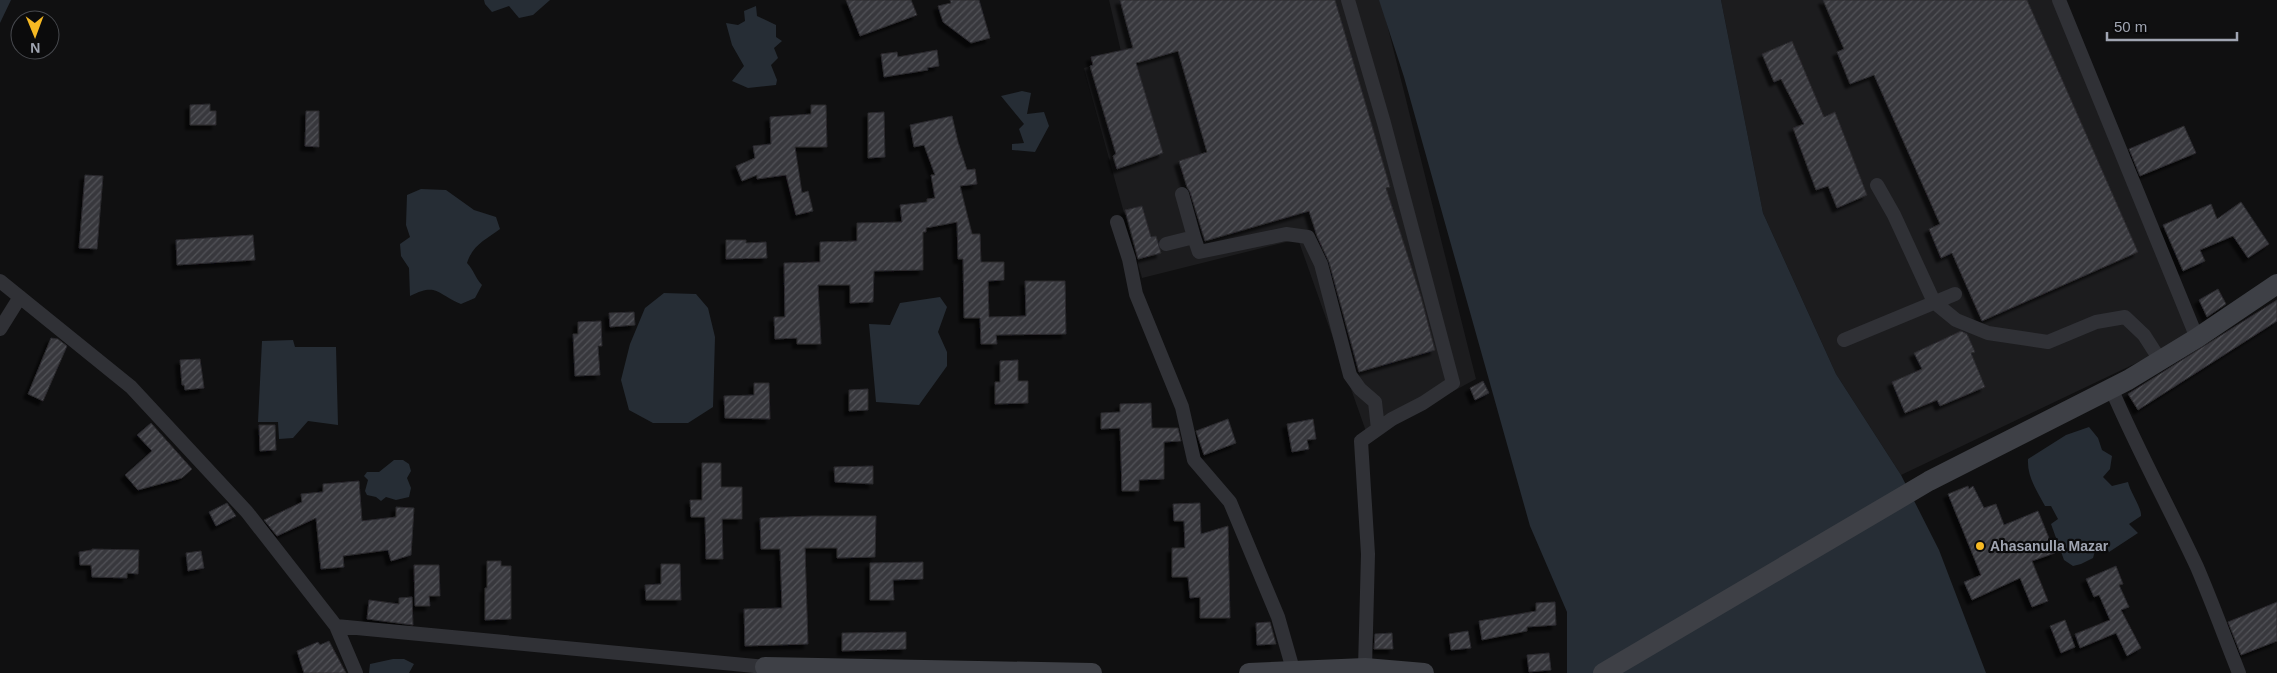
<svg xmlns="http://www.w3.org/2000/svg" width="2277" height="673" font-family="Helvetica,sans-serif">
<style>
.built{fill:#1c1c1e}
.water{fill:#262d35}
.building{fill:url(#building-hatch);stroke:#2a292d;filter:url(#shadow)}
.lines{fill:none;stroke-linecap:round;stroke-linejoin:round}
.minor{stroke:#303136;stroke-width:14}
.secondary{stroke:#3e4046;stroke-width:20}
.poi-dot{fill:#f6b923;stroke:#0b0b0c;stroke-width:2}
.labels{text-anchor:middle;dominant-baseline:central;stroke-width:4.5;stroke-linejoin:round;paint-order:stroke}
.poi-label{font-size:14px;font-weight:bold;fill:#a0a5b2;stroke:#0b0b0c;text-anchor:start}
</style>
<defs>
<pattern id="building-hatch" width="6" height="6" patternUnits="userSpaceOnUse" patternTransform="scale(1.25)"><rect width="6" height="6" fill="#39393e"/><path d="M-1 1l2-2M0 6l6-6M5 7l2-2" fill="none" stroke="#525358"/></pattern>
<filter id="shadow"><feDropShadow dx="-4.5" dy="4.5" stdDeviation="1" flood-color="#0009"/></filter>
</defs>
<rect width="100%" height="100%" fill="#101011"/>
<path class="built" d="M1109,0H1381L1476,379L1368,437L1298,239L1142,278L1084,68L1122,56Z
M1721,0H2054L2191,337L1901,475L1836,374L1763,213Z"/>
<path class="water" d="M0,0H11L0,23Z
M484,0H550L533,15L519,18L509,6L492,12L485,4Z
M1379,0H1721L1763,213L1836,374L1901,475L1939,550L1986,673H1567V612L1530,526L1404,77Z
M756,6L757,16L776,25V37L782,41L774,48L778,58L771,65L777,80L776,85L748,88L732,81L744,66L732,45L726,23L738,25L745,21L744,11Z
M1022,91L1031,93L1027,114L1044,112L1049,126L1035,152L1012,150V144L1024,143L1019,129L1024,124L1001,96Z
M421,189L446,190L474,210L496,217L500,229C486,240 473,244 467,263C474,270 475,278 482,285L475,298L461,304C437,294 437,282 410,296L409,268L401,256L400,244L410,237L406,225L407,195Z
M664,293L696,294L708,308L715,337L713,407L688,423H653L629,410L621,380L630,344L645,308Z
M940,297L947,307L938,332L947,352V366L919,405L876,402L869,324L890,325L900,303Z
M293,340L295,347H336L338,425L308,421L293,438L279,439L278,422H258L262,341Z
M2089,427L2098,438L2102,450L2112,456L2110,469L2103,477L2112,486L2128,482C2130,492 2142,508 2141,516L2129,524L2138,533L2109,552L2106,546L2095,551L2093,558L2081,564L2073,566L2064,560L2051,524L2058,519L2051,506H2045C2037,491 2027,477 2028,459L2066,435Z
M394,460H403L409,464L411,471L407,478L411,488L409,497L396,500L386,497L381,501L376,497L367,495L365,491L368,480L364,476L367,472H379Z
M393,659H404L414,664L409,673H369L370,664Z"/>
<path class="building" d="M846,0H911L917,15L860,36Z
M950,0H979L990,38L971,43L943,22L938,6L951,3Z
M1120,0H1335L1390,187L1386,188L1421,297L1435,350L1359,372L1329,262L1317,236L1309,211L1205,241L1190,192L1187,187L1179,161L1207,152L1178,51L1136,63L1163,153L1117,169L1113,156L1116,154L1090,66L1093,65L1091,57L1133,48Z
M1823,0H2027L2138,252L1982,321L1952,253L1941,258L1929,229L1940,224L1874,75L1850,84L1837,52L1844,49Z
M1792,41L1824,117L1835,112L1867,195L1837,208L1828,186L1816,190L1793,128L1804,124L1781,79L1774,82L1762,54Z
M937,50L939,66L927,68L928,70L884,77L881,54L897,52L898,57Z
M210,104V111H216V125H190V105Z
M811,105H826L827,147H795L802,193L808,191L813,211L796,215L786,175L757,179V175L742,181L736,166L755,158L753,146L771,144L770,117L811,114Z
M306,111H319V147L305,146Z
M884,112L885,157L868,158V113Z
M952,116L958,142L967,170L975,169L977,184L960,186L972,234H980L981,262H1004V280L988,281L989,317L1026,316L1025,281H1065L1066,334L996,335L997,344H981L980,318H964L963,259H958L957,222L926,228V232H923V270L874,271L873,302L850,303V285H818L821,344H797V338L775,339L774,317H785L784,263L820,262V242L857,241V223L902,222L900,205L927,202V199L935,198L931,175H935L924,145L914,147L910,125Z
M2184,126L2196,153L2140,176L2129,149Z
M85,175L103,176L97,249L79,248Z
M2241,202L2269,244L2248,258L2233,236L2200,250L2205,261L2183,271L2163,225L2211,204L2217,219Z
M1142,206L1151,237L1156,236L1161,253L1138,259L1125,210Z
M253,235L255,260L177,265L176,240Z
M726,240H746V243L766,242L767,258L726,259Z
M2218,289L2226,304L2207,317L2199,300Z
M2277,300V321L2138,410L2128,394Z
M634,312L635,325L610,327L609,313Z
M601,321L602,346H598L600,375L575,376L573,334H578V322Z
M1961,331L1967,334L1975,352L1971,353L1985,387L1940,406L1937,400L1905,413L1892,382L1922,369L1914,353Z
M51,338L58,339L67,346L43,401L28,394Z
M200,359L204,388L185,390L184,385H182L180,360Z
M1018,360V381H1028V403L995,404V382H1000V361Z
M1483,381L1489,393L1475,400L1470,388Z
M754,383H769L770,419L725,418L724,396L754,395Z
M868,389V410L849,411V390Z
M1151,403L1152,428H1178L1181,441L1164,442V479L1139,480V491H1122L1120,428L1101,429V413L1120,412V404Z
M1228,419L1236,443L1204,455L1196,431Z
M1313,419L1316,439L1307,440L1309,449L1292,452L1287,424Z
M151,423L192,469L182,478L138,490L125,475L152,451L137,435Z
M259,425H275L276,450L260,451Z
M702,463H721V487H742V519H722L723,559H706L705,517H691L690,500H702Z
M873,466V484L835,482L834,467Z
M359,481L362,521L396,517V507L414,508L411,555L391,561L388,550L343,556L344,567L321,569L316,518L277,536L264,520L302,502L301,494L323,492V484Z
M1968,486L1969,489L1973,486L1984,508L1996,504L2004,525L2038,511L2055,553L2032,561L2048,601L2032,607L2020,578L1972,600L1964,582L1981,575L1948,494Z
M227,503L236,516L216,526L209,512Z
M1200,503L1201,534L1228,526L1230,618H1200V597L1190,598L1188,577H1172V548H1185L1184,521H1174L1173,504Z
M812,516H876L875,557L837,558V548H805L808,644L745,646L744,609L782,608L780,549H761L760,518Z
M92,549L139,550L138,574L127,573V578L92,577L91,565H80L79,552L92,550Z
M201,551L204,568L188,571L186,553Z
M487,561H501V566H511V619L485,620V588H487Z
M923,562V579L893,580L894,600H870V563Z
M661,564H680L681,600H646L645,585L661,584Z
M414,565H439L440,596H429L430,606H415Z
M2116,566L2123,584L2119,585L2129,607L2121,610L2141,648L2127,656L2116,633L2080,648L2075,634L2110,620L2099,595L2094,597L2086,579Z
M412,597L413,625L367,619L369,600L399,604V598Z
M1555,602L1556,625L1527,627V631L1482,640L1479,621L1536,611V603Z
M2277,602V641L2241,655L2228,622Z
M2065,620L2075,647L2061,653L2050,626Z
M1270,622L1276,644L1257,645L1256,623Z
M1468,631L1471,648L1451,650L1449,634Z
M906,632V649L842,651V633Z
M1392,633L1393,649H1374L1375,634Z
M329,641L346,673H304L297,651L318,642L320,645Z
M1549,653L1551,670L1529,672L1527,655Z"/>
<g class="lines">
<path class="minor" d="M1348,0L1384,123L1453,383L1423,403L1392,419L1361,441L1368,554L1365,668
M2059,0L2197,338
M1877,185L1894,215L1934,302L1956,320L1988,333L2048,342L2096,322L2125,317L2144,335L2160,360
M1182,194L1194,237
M1117,222L1129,259L1136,294L1182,407L1194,460L1230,502L1278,617L1294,673
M1166,244L1194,237L1199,252L1286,234L1308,237L1321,264L1350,375L1360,389L1375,402L1378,429
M0,281L131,387L247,512L336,626L356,673
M0,329L20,297
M1844,340L1955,294
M2111,388C2137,449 2169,507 2197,567C2212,602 2225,638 2239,673
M336,626L765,667L764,673"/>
<path class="secondary" d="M765,667L1092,673
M1249,673L1365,668L1424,673
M1603,673L1929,481L2128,380L2197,338L2277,284"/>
</g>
<circle class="poi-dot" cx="1980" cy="546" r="5"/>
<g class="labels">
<g class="poi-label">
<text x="1990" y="546">Ahasanulla Mazar</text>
</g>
</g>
<g transform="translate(35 35) rotate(179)"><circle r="24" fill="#0b0b0c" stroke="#47494e"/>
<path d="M0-4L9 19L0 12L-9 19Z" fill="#f6b923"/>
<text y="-8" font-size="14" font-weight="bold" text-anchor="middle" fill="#a0a5b2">N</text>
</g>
<path d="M2107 32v8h130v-8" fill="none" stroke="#a0a5b2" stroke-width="2.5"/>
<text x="2114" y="32" font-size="15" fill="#a0a5b2" stroke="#0b0b0c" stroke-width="4" paint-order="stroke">50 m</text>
</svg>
